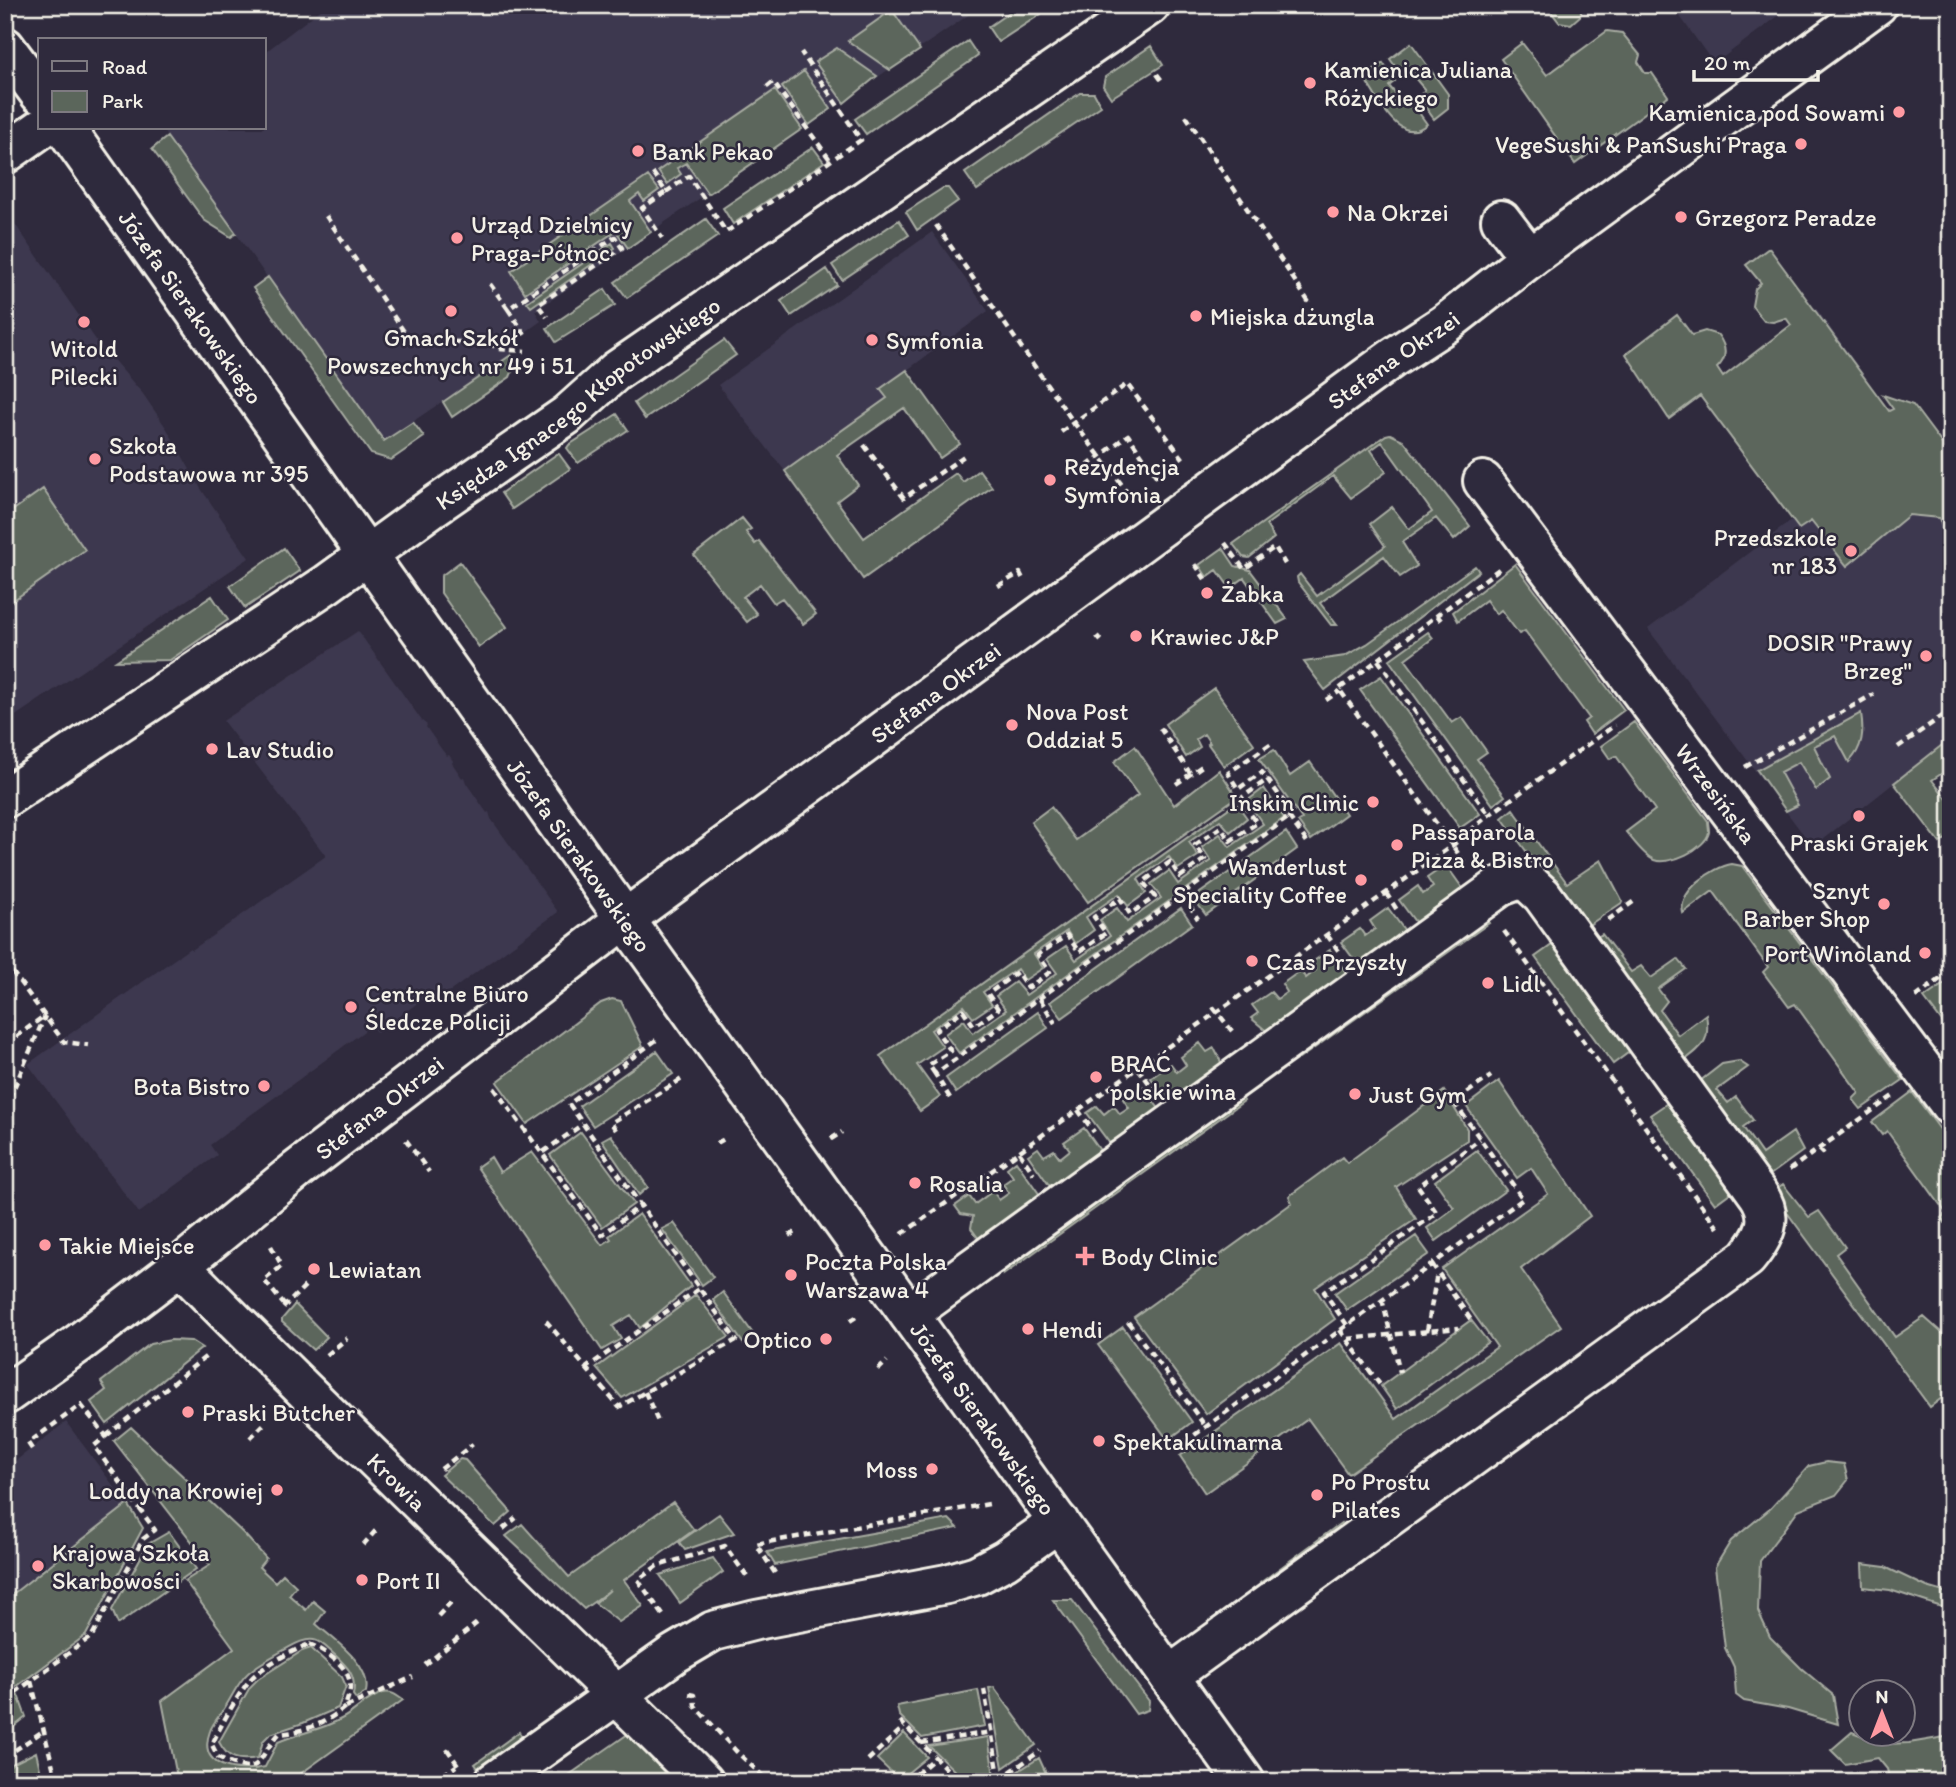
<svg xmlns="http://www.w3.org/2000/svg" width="1956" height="1787" font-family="Itim,sans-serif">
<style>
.built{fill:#3e394f}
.green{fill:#5b665b;stroke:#a8aca2;stroke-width:2}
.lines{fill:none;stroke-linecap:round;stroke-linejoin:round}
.minor-casing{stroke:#f4f1e8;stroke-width:44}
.path{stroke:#f4f1e8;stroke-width:4.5;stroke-dasharray:7 5;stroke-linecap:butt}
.minor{stroke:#2f2a3d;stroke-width:38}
.poi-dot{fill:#ff9aa2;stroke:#2f2a3d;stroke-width:2.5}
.labels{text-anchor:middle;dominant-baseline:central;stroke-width:5;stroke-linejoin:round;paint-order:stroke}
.poi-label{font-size:24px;fill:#f4f1e8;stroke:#2f2a3d;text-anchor:start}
.street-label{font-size:24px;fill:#f4f1e8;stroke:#2f2a3d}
</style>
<rect width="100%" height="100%" fill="#2f2a3d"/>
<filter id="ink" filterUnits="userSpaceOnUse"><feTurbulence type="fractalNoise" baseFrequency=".0143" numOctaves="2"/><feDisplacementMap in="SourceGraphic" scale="14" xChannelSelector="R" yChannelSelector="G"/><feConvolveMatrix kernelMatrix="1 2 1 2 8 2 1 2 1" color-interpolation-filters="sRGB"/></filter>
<g filter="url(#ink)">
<path class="built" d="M327,5H983L535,311L541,321L506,346L511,355L384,441L163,131L167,128H264V53Z
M1672,5H1793L1714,64Z
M10,217L96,340L143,394L167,429L201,489L249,558L5,723V221Z
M932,232L988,311L881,389L887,398L785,471L718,385Z
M1815,307L1951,496V738L1813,847L1648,629L1792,520L1699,395Z
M358,631L422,721L427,725L426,727L442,750L447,756L449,755L453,761L452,763L462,778L464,777L466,783L487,813L489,812L491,819L558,912L437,1001L431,993L377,1033L371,1026L210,1145L217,1155L139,1213L28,1064L190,948L192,950L326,856L223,721Z
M66,1422L136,1516L5,1617V1469Z"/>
<path class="green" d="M1020,5H1035L1041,14L998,42L988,27Z
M1546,5H1583L1580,16L1571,24L1559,22Z
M892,10L920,50L890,70L848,41Z
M1607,31L1622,33L1640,55L1638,62L1645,73H1652L1668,96L1575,164L1501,59L1522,43L1547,75Z
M968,41L978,56L866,134L855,119Z
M1411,43L1448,94V108L1434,119L1418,97L1425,90L1410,72L1402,76L1390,59Z
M1151,46L1163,65L1111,98L1103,86L1105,77Z
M837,48L877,76L844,103L815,62Z
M1383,63L1395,81L1389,86L1406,106L1412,103L1427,124C1399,148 1378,98 1364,78Z
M804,71L831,109L809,125L782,87Z
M775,90L802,129L708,194L686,163L677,168L681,174L667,184L658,171Z
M1080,93H1094L1101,106L977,190L965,173Z
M167,137L236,233L231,237L204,220L152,149Z
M813,147L824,162L733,224L723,208Z
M648,176L659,190L644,201L639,194L630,201L651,232L628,248L616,231L525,293L511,271Z
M943,188H948L958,201L917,230L906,212Z
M706,219L718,236L627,298L615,282Z
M899,220L909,235L842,280L832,265Z
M612,243L615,248L531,307L527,302Z
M1769,248L1889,411L1893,409L1883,395L1913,405L1946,449L1951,432V541L1945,535L1939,518L1909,515L1847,566L1811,521L1799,529L1700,396L1669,419L1626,354L1677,315L1692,335L1705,331L1718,335C1726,346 1728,358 1717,368L1723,377L1791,325L1786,318L1773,322L1764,321L1752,306L1755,289L1761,283L1746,265Z
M827,269L837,285L791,316L781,301Z
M268,277L384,441L413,422L424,437L391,460L371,454L253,288Z
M605,289L615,305L556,342L547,328Z
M724,340L736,355L645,419L634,403Z
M511,355L514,361L509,365L513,370L510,377L452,417L443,402Z
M907,370L960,444L940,458L904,408L837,455L858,485L837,501L864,538L956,473L963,482L979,470L992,487L863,579L785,471L887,398L880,389Z
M617,414L628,430L578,463L567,448L569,445Z
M1390,434L1403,440L1470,526L1454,540L1436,518L1402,542L1417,566L1400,577L1384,556L1320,603L1337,625H1331L1298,582L1297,577L1300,574L1317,596L1385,546L1370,524L1392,507L1409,529L1432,512L1382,442L1371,450L1386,472L1351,498L1333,476L1266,525L1274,538L1249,558L1243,557L1233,544L1386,435Z
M557,454H559L570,469L512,509L501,493Z
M43,489L85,550L5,606V516Z
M742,518L751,529L746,532L755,544L759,541L816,614L803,624L782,598L774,603L760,584L743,597L757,614L747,622L694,555Z
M284,548L300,571L245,608L230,586Z
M1223,548L1235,566L1250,570L1287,619L1277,624L1244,578L1230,588L1217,570L1207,577L1199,565Z
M460,562L507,627L479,647L441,593V576Z
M1515,564L1624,710L1592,734L1584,722L1589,718L1525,631L1519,634L1501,610L1496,614L1486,600L1458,621L1453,612Z
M1475,566L1479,571L1325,690L1304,662L1345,656L1367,644Z
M212,596L228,620L170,660L116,661Z
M1428,632L1433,638L1405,659L1452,723L1462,717L1487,752L1477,759L1505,796L1493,805L1389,660Z
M1381,676L1480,814L1460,828L1360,690Z
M1214,688L1254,744L1224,766L1208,744L1210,743L1204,734L1196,739L1200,747L1186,757L1165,724Z
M1861,713C1864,732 1863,748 1849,762L1835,736L1814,746L1830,779L1816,790L1799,762L1780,772L1798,805L1786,811L1757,770Z
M1634,722L1708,821C1708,824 1709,828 1709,832C1706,849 1669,866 1654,860C1643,855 1634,841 1626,832L1655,810L1616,756L1610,759L1601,746Z
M1951,738V775L1947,770L1932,780L1951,804V835L1940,843L1894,783Z
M1135,746L1174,805L1219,770L1237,797L1088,902L1031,822L1051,807L1076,840L1138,795L1114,762Z
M1274,750L1290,776L1310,762L1346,814L1311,840L1298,822L1302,819L1259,759Z
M1264,788L1284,818L959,1053L945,1034L964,1020L973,1033L1006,1010L996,996L1015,982L1026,995L1057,973L1047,959L1066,946L1076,960L1110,936L1100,920L1117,908L1127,922L1161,898L1151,884L1169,871L1178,884L1211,861L1202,847L1220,834L1230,847L1263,824L1247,801Z
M1236,803L1247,818L1230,832L1220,820L1189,842L1198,856L1178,869L1169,857L1138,879L1146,893L1128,906L1119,894L1086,917L1094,930L1075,944L1067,931L1034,954L1043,968L1025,980L1017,969L983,992L992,1005L973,1018L964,1006L931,1030L943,1047L917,1065L940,1097L920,1111L880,1056Z
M1513,809L1567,883L1601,860L1623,902L1583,929L1502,818Z
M1286,832L1297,849L1206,915L1193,898Z
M1732,864L1742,866L1903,1080L1861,1109L1853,1099L1859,1093L1795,1004L1789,1007L1763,972L1768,967L1713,891L1683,913C1678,891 1713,867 1732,864Z
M1446,865L1466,893L1419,927L1399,900L1418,886L1423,894L1433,887L1427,878Z
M1181,908L1192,924L1062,1018L1050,1002Z
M1388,908L1408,935L1361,969L1341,942L1360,929L1365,936L1375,929L1370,921Z
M1482,914L1489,923L1299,1059L1289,1051Z
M1602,934L1631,972L1641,966L1651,978L1678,959L1686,969L1658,989L1667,1001L1660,1010L1678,1035L1706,1014C1711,1043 1702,1047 1680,1064L1591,941Z
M1559,940L1636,1047L1613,1064L1535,957Z
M1330,950L1349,977L1270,1034L1251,1018L1258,1013L1252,1005L1271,992L1277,999L1287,992L1282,984L1300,971L1306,978L1316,970L1311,963Z
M1951,979V1034L1924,998Z
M612,999L621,1001L643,1046L527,1124L497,1082L601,1003Z
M1038,1012L1048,1028L956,1093L946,1078Z
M1200,1043L1207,1052L1214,1048L1224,1068L1171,1106L1151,1078L1171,1064L1177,1072L1186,1065L1181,1057Z
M657,1051L673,1074L593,1126L579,1106Z
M1739,1061L1748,1067L1717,1090L1728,1103L1736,1097L1753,1120L1743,1127L1762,1154L1793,1132L1803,1151L1763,1180L1695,1085L1722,1064Z
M1499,1081L1590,1216L1521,1269L1561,1326L1348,1474L1308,1419L1205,1493L1180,1456L1341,1343L1396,1419L1497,1347L1442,1269L1548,1194L1531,1168L1517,1178L1466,1106Z
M1142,1086L1163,1114L1114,1149L1087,1113L1097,1106L1104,1114L1114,1106L1120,1114L1129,1108L1123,1099Z
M1238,1091L1244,1101L1003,1275L996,1265Z
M1444,1091L1467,1129V1140L1396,1187L1416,1219L1315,1288L1335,1319L1206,1414L1134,1317L1292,1203L1289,1196L1342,1157L1347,1163Z
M1912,1092L1951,1144V1230L1941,1218L1946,1213L1887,1131L1882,1135L1872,1122Z
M1666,1104L1680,1107L1738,1187L1715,1204L1650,1115Z
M1084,1128L1104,1156L1054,1192L1028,1155L1038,1148L1044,1156L1054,1150L1060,1158L1070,1150L1064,1142Z
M581,1132L634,1204L602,1227L550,1155Z
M611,1135L648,1187L639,1195L602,1140Z
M1477,1150L1506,1190L1436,1241L1427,1228L1454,1208L1435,1181Z
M532,1152L602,1245L611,1239L609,1236L639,1214L691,1286L640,1328L631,1315L613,1326L621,1339L602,1350L477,1167L491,1157L500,1172Z
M1016,1161L1042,1198L981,1242L971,1228L973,1216L961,1214L955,1206L969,1196L975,1204L993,1191L999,1200L1009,1193L1003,1184L1013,1177L1007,1168Z
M1783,1184L1809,1217L1819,1211L1845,1247L1836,1254L1895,1337L1924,1317L1951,1341V1391L1930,1407L1772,1192Z
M674,1223L713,1277L702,1285L662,1229Z
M1416,1236L1429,1254L1347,1310L1335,1293Z
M723,1292L754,1335L743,1343L713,1300Z
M696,1295L729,1337L622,1398L596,1368Z
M295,1304L327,1337L313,1350L282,1322V1319Z
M1471,1320L1488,1342L1397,1409L1381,1386Z
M1123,1327L1192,1422L1168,1440L1098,1345Z
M171,1340L191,1341L202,1348L107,1424L91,1402L106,1390L101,1382L150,1344Z
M131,1427L244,1534L266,1558L259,1567L275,1582L283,1574L296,1586L289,1595L306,1610L313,1601L325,1611L316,1624C334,1640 372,1665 366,1692L356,1699L353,1695C357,1676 348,1667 335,1655C329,1650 321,1641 314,1640C304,1638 292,1646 284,1650C272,1657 258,1664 248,1673C239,1681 233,1694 227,1704C222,1713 213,1722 210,1731C196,1769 240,1773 265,1767L278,1742C299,1733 321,1730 341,1719C355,1712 366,1698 383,1693C391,1691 396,1695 403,1700L289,1782H178L162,1701L234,1648L185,1581L210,1565L114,1441Z
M460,1459L465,1460L511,1512L495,1526L441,1475Z
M1826,1462L1844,1464L1848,1480L1836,1495L1798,1510L1760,1561L1758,1611L1770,1637L1801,1668L1833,1695L1838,1724L1788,1709L1744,1701L1736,1695L1734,1667L1725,1648L1715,1567L1731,1541L1771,1508L1809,1466Z
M673,1502L694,1530L624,1580L643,1606L619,1622L595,1603L610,1590L584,1609L506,1536L522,1524L569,1577Z
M128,1504L143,1528L86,1635L5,1695V1600Z
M719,1514L734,1533L685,1550L679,1542Z
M949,1519L958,1528L775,1565L767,1552Z
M1341,1523L1348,1533L1267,1594L1260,1583Z
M169,1532L196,1569L118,1624L112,1610L148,1544Z
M713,1558L723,1572L680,1603L660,1575Z
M1862,1564L1885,1567L1927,1587L1951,1594V1610L1890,1590L1863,1587Z
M1053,1600H1072L1149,1701L1148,1710L1136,1714Z
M311,1648L342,1677L346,1686L338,1708L303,1723L270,1734L263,1741L258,1758C239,1761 228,1760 219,1742L250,1687L258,1679L302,1651Z
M994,1687L1036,1745L1003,1768L989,1688Z
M978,1690L985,1726L922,1738L899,1715L897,1706Z
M18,1695L26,1717L5,1734V1705Z
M519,1732L524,1740L480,1771L475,1764Z
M1852,1732L1885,1744L1909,1743L1951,1736V1782H1890L1887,1769L1878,1758L1845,1764L1831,1750Z
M904,1733L927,1757L899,1780L877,1759Z
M628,1734L677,1782H559Z
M988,1737L995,1782H966L929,1746Z
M36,1752L43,1782H9L6,1767Z
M1039,1758L1050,1782H1005L1004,1780Z"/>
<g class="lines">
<g class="minor-casing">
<g id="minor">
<path d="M5,47L40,94"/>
<path id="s1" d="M65,128L625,919L1245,1782"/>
<path d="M5,154L42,128"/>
<path d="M1501,220L1530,258"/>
<path id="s2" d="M1483,481L1951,1106"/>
<path id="s3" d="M5,798L327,584L433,507L567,415L616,371L1150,5"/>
<path id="s4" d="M180,1266C352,1441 531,1608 704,1782"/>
<path d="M909,1314L1501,886L1520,879L1529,883L1542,895L1758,1194C1775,1219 1764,1237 1747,1258L1169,1676"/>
<path id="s5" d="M5,1395L79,1343L180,1266L297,1170L625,919L1394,357L1445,324L1530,258L1877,5"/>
<path d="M494,1782L674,1654L713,1631L756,1620L947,1584L977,1575L1005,1560L1059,1522"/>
</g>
</g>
<path class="path" d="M1157,74L1163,82
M767,87L773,82L831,161
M1186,116L1310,304
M653,173L666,192L642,208L662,238
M666,192L689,176L726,232L861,140L801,52
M326,216L409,339L491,344L498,349L525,351
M936,225L1074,423L1133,499
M490,284L508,309L615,237L622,248L538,305L547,317
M508,309L528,339
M1061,432L1127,384L1185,461
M864,445L904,498L967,454
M1087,466L1128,435L1159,480
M1225,543L1244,569L1275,547L1285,564
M1195,564L1205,579
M998,586L1020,573L1023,579
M1437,615L1443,623
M1097,636L1101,641
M1378,660L1489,815
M1326,700L1340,691
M1160,728L1190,773
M1270,744L1228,773L1238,789L1262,772L1293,814L1289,817L1307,842
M1898,747L1951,710
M1745,767L1874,694
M1176,784L1205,764
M1465,863L1339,689L1499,569
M1386,893L1399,913
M1183,895L1198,919
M1608,920L1637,899
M1504,931L1718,1228
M1327,935L1341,954
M5,962L64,1042L88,1045
M1916,997L1951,971
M1040,999L1055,1023
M1213,1007L1232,1031
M5,1040H12L44,1016
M1138,1068L1154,1090
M935,1074L929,1065L951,1051L936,1030L963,1010L974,1026L998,1009L988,994L1017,972L1028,988L1050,972L1038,955L1067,935L1079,952L1106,933L1094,917L1120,898L1130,914L1155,897L1143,882L1170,862L1180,877L1205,859L1195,845L1221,827L1230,841L1257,823L1240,799L1268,779
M494,1088L602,1235L641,1205
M950,1098L935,1074L1289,817
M5,1109L45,1016
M1078,1110L1094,1132
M616,1130L611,1123L685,1077
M831,1139L842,1132
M406,1140L429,1172
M717,1143L726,1138
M1819,1149L1824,1154
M543,1152L583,1124
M1019,1152L1034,1174
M1789,1170L1893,1096
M902,1234L1386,893L1453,845L1489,815L1615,725
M789,1236L796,1232
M271,1246L282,1266L264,1280L285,1306
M1432,1264L1471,1320
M1382,1299L1400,1372
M283,1308L305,1286
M546,1321L586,1368L700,1288
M850,1321L856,1317
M1128,1322L1206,1427
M1347,1325L1324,1292L1437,1213L1418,1186L1480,1139
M1340,1330L1381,1386
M1427,1331L1437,1273
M1348,1339L1459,1328
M327,1355L347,1338
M586,1368L619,1407L736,1340L569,1104L659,1038
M878,1370L887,1361
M645,1392L659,1424
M106,1436L209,1354
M250,1438L266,1422
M32,1449L28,1443L81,1405L106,1436L94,1446L155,1530L143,1539L92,1636L31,1681L57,1782
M1175,1449L1523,1199L1454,1102L1491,1076
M441,1469L473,1444
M503,1529L516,1518
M363,1545L378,1528
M775,1573L756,1544L989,1504
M663,1615L638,1580L657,1566L725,1546L748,1578
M438,1616L453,1600
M309,1644C323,1649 349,1666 350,1684C351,1691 347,1700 345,1707C327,1723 303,1732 279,1734C253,1762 265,1779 218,1757L212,1745C219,1728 243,1684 256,1674C272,1661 291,1652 309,1644Z
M425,1665L477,1623
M984,1689L1000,1782
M689,1694L694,1695L695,1706L736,1751L769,1782
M5,1700L31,1681
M346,1707L413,1677
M900,1721L959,1782
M921,1743L992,1732
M447,1749L458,1765
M5,1757L43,1731
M868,1760L904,1727
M1000,1779L1040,1751
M433,1782L456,1766
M907,1782L935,1758"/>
<use href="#minor" class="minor"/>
</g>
</g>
<g class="poi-dot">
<circle cx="1310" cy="83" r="7"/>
<circle cx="1899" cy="112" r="7"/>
<circle cx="1801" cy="144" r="7"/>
<circle cx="638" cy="151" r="7"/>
<circle cx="1333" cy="212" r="7"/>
<circle cx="1681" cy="217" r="7"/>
<circle cx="457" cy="238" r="7"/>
<circle cx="451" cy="311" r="7"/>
<circle cx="1196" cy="316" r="7"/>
<circle cx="84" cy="322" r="7"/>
<circle cx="872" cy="340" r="7"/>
<circle cx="95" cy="459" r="7"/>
<circle cx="1050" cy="480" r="7"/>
<circle cx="1851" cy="551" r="7"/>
<circle cx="1207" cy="593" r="7"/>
<circle cx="1136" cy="636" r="7"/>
<circle cx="1926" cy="656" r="7"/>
<circle cx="1012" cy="725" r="7"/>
<circle cx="212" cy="749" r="7"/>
<circle cx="1373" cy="802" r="7"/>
<circle cx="1859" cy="816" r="7"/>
<circle cx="1397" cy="845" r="7"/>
<circle cx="1361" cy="880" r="7"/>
<circle cx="1884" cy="904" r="7"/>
<circle cx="1925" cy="953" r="7"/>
<circle cx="1252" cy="961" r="7"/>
<circle cx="1488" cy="983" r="7"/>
<circle cx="351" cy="1007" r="7"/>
<circle cx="1096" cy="1077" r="7"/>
<circle cx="264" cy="1086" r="7"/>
<circle cx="1355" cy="1094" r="7"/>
<circle cx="915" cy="1183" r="7"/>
<circle cx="45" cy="1245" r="7"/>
<path d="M1081.5 1245.5h7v7h7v7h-7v7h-7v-7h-7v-7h7z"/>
<circle cx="314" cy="1269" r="7"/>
<circle cx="791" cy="1275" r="7"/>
<circle cx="1028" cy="1329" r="7"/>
<circle cx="826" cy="1339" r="7"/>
<circle cx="188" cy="1412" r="7"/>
<circle cx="1099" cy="1441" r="7"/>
<circle cx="932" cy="1469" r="7"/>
<circle cx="277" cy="1490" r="7"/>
<circle cx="1317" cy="1495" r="7"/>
<circle cx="38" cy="1566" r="7"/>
<circle cx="362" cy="1580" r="7"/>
</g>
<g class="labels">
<g class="poi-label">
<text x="1324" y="69">Kamienica Juliana<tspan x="1324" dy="28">Różyckiego</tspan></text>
<text x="1885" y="112" text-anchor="end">Kamienica pod Sowami</text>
<text x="1787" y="144" text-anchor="end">VegeSushi &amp; PanSushi Praga</text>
<text x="652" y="151">Bank Pekao</text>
<text x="1347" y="212">Na Okrzei</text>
<text x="1695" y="217">Grzegorz Peradze</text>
<text x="471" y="224">Urząd Dzielnicy<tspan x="471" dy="28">Praga-Północ</tspan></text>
<text x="1210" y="316">Miejska dżungla</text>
<text x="451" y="337" text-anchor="middle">Gmach Szkół<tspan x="451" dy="28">Powszechnych nr 49 i 51</tspan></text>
<text x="886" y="340">Symfonia</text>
<text x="84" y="348" text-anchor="middle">Witold<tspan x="84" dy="28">Pilecki</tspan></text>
<text x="109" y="445">Szkoła<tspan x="109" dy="28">Podstawowa nr 395</tspan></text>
<text x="1064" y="466">Rezydencja<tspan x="1064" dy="28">Symfonia</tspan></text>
<text x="1837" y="537" text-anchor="end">Przedszkole<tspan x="1837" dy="28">nr 183</tspan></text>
<text x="1221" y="593">Żabka</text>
<text x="1150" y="636">Krawiec J&amp;P</text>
<text x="1912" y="642" text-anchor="end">DOSIR "Prawy<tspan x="1912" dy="28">Brzeg"</tspan></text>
<text x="1026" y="711">Nova Post<tspan x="1026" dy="28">Oddział 5</tspan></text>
<text x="226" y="749">Lav Studio</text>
<text x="1359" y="802" text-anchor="end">Inskin Clinic</text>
<text x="1411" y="831">Passaparola<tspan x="1411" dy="28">Pizza &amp; Bistro</tspan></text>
<text x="1859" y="842" text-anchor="middle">Praski Grajek</text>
<text x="1347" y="866" text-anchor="end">Wanderlust<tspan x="1347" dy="28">Speciality Coffee</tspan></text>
<text x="1870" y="890" text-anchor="end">Sznyt<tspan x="1870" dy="28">Barber Shop</tspan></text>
<text x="1911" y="953" text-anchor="end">Port Winoland</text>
<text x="1266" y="961">Czas Przyszły</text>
<text x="1502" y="983">Lidl</text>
<text x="365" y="993">Centralne Biuro<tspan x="365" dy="28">Śledcze Policji</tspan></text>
<text x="1110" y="1063">BRAĆ<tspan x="1110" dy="28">polskie wina</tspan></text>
<text x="250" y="1086" text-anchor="end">Bota Bistro</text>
<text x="1369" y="1094">Just Gym</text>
<text x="929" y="1183">Rosalia</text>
<text x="59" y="1245">Takie Miejsce</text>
<text x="1101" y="1256">Body Clinic</text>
<text x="805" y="1261">Poczta Polska<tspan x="805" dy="28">Warszawa 4</tspan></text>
<text x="328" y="1269">Lewiatan</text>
<text x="1042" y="1329">Hendi</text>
<text x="812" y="1339" text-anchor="end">Optico</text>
<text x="202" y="1412">Praski Butcher</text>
<text x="1113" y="1441">Spektakulinarna</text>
<text x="918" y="1469" text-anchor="end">Moss</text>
<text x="1331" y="1481">Po Prostu<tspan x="1331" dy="28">Pilates</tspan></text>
<text x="263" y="1490" text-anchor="end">Loddy na Krowiej</text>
<text x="52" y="1552">Krajowa Szkoła<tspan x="52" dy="28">Skarbowości</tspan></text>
<text x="376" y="1580">Port II</text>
</g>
<g class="street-label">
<text stroke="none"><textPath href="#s1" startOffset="219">Józefa Sierakowskiego</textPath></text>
<text stroke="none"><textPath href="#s5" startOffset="1732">Stefana Okrzei</textPath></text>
<text stroke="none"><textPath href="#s3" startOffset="696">Księdza Ignacego Kłopotowskiego</textPath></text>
<text stroke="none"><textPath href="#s5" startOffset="1166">Stefana Okrzei</textPath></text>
<text stroke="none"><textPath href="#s2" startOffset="390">Wrzesińska</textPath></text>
<text stroke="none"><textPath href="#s1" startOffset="891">Józefa Sierakowskiego</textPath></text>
<text stroke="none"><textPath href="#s5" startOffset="472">Stefana Okrzei</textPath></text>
<text stroke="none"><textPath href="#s1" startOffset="1584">Józefa Sierakowskiego</textPath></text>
<text stroke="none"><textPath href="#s4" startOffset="306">Krowia</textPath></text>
</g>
</g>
<rect width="1956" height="1787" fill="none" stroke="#2f2a3d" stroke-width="28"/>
<rect x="14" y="14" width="1928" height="1759" fill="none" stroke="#f4f1e8" stroke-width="2.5" filter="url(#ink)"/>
<rect x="38" y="38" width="228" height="91" fill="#2f2a3d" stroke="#7e7a81" stroke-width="2"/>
<rect x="52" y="61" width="35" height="10" fill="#2f2a3d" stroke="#7e7a81" stroke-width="2"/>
<text x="102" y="74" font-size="21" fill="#f4f1e8">Road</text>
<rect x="52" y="91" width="35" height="21" fill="#5b665b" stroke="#7e7a81" stroke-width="2"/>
<text x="102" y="108" font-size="21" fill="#f4f1e8">Park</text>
<g transform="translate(1882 1713)"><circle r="33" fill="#2f2a3d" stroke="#7e7a81" stroke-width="2"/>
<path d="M0-5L12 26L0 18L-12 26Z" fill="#ff9aa2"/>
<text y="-10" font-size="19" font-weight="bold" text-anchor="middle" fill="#f4f1e8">N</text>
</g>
<path d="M1694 70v10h124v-10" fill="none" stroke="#f4f1e8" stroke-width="3.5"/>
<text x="1704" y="70" font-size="21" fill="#f4f1e8" stroke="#2f2a3d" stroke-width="5" paint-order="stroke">20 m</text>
</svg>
